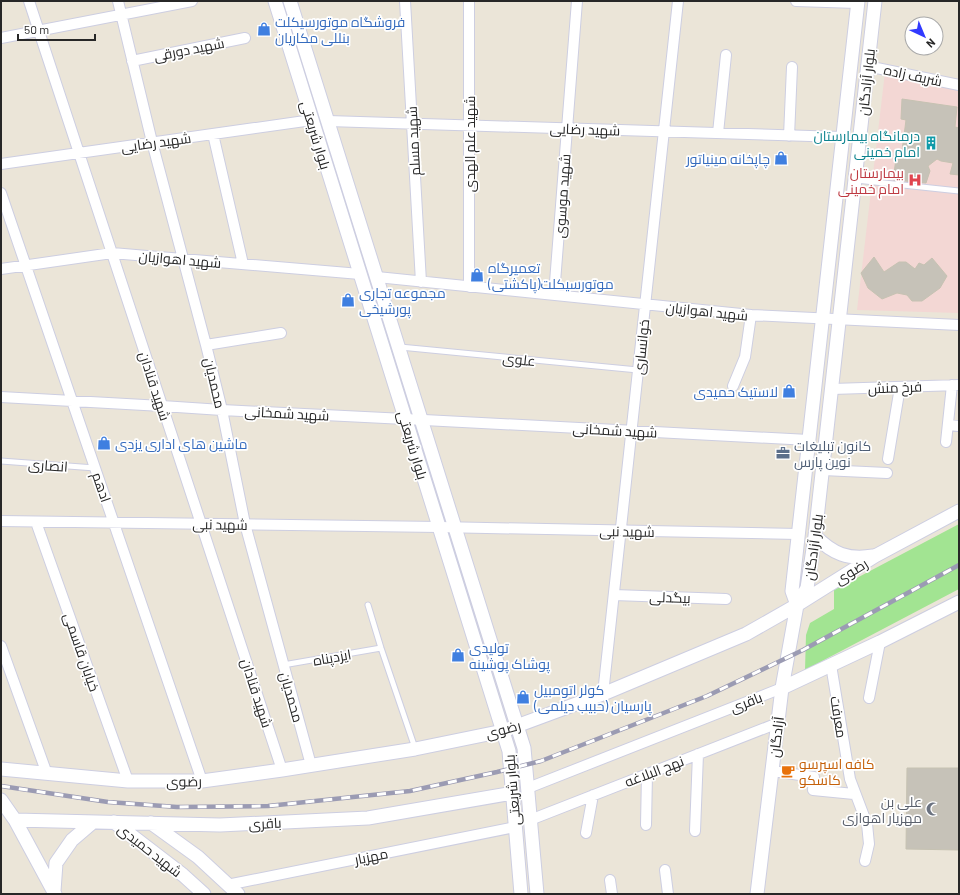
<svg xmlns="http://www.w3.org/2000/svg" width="960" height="895" font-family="Barlow,Cairo,sans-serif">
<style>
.medical{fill:#f3d7d4}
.green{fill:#a2e492}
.building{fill:#c6c2b8;stroke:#c6c2b2}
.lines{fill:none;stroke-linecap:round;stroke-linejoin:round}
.lane-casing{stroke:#cdcee1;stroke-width:7}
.street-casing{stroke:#cdcee1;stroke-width:12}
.secondary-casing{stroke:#cdcee1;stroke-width:15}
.lane{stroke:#fff;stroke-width:5}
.street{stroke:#fff;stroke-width:10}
.secondary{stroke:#fff;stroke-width:13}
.rail-casing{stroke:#9b9bb3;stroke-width:4.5}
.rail{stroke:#fff;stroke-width:3;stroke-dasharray:9;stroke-linecap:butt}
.labels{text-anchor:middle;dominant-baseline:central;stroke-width:3.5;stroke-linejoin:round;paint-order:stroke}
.shop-label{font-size:14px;fill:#366cbe;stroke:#fff;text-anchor:start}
.street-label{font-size:14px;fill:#272727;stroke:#fff}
.culture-label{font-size:14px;fill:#0d838f;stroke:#fff;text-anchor:end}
.health-label{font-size:14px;fill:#be3a42;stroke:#fff;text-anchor:end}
.service-label{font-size:14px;fill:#4e5e75;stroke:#fff;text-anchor:start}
.food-label{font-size:14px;fill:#c56008;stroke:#fff;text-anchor:start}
.worship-label{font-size:14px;fill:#5b616d;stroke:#fff;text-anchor:end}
</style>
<rect width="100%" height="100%" fill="#ebe5d8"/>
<path class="medical" d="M885,72L959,88V313L857,310Z"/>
<path class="green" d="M959,524V589L805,670L806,635L810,623L834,609V590Z"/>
<path class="building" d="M902,99L957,107L955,127L959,128V175L950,174L953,163L941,161L937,159L928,166L930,171L926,183L893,180L896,159H901L906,120L901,119Z
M874,257L884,272L899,262H906L915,269L919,263L924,265L932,258L947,276L940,288L922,301H912L907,295L897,293L882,299L868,288L861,273Z
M907,768H959V850L906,849Z"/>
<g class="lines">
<g class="lane-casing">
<path id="lane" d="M856,180L959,191
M400,347L638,370
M1,461L95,468
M368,605L381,648L415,748
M283,665L381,648"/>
</g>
<g class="street-casing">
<path id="street" d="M29,1L282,770
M118,1L152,142L206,345L222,410L245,524L311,765
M405,1L421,282
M469,1V287
M796,1L857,3
M1,38L192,1
M132,61L245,38
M867,66L959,85
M328,121L842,137
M718,133L726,55
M213,134L243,264
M789,136L792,67
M1,164L312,120
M1,193L202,781
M1,269L112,253L360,274
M377,277L751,315L959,325
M554,295L577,1
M206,345L281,333
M733,386L745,357L751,315
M832,389L959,385
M1,397L162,406L222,410L405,419L809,440
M948,425L959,426
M946,442L952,385
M888,459L900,387
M823,470L887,473
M1,521L439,527L798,534
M36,522L128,781
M614,595L726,599
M1,646L47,774
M831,665L850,779L867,824L869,844L865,861
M603,694L678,1
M869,698L880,642
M772,771L814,777L813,790L854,794
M528,788L782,688
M530,820L778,723
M646,825L647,774
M695,831L698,754
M586,833L593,795
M665,870L668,894
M610,880L612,894
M227,885L515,827"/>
</g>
<g class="secondary-casing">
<path id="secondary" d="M275,1L509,751L521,894
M290,1L524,748L537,894
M815,536C833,554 848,560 873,556
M797,605L792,591L858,1
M782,688L880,642L959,602
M1,769L128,781H202L282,770L415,749L503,731L603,694L746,634L797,605L875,556L959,511
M1,800L15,820L55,894
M15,820L220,825L368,818L513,793
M114,822L183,875L204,894
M151,823L198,857L238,894
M54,891L56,863L72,840L93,822
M757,894L782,688L797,605L807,588L815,536L875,1"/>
</g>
<use href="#lane" class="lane"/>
<use href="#street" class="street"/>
<use href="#secondary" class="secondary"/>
<g class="rail-casing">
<path id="rail" d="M1,786L108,802L177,807L268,806L410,791L497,772L541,761L707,696L803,650L959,565"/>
</g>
<use href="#rail" class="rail"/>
</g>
<defs>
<g id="shop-bare" transform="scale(1.08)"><path d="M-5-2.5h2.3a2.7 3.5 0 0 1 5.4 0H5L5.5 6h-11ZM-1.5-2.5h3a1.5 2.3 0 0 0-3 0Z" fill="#3f7fe0" stroke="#fff" stroke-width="2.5" paint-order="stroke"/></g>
<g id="building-bare" transform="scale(1.08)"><path d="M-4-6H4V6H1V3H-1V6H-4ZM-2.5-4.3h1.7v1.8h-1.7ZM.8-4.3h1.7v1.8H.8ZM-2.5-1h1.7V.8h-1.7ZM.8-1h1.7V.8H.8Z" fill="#0f9aa8" stroke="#fff" stroke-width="2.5" paint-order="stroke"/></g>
<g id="hospital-bare" transform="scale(1.08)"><path d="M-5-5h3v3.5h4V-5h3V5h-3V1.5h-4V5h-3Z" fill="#e0444e" stroke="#fff" stroke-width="2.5" paint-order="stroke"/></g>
<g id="office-bare" transform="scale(1.08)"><path d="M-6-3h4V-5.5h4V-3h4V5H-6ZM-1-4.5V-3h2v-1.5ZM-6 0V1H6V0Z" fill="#5c6f8a" stroke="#fff" stroke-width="2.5" paint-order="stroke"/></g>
<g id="cafe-bare" transform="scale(1.08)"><path d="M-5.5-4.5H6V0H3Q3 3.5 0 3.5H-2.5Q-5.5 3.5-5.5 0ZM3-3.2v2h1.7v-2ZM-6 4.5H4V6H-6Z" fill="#e8710a" stroke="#fff" stroke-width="2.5" paint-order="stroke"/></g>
<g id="mosque-bare" transform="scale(1.08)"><path d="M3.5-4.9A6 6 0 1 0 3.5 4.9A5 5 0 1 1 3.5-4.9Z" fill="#6b7280" stroke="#fff" stroke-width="2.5" paint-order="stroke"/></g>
</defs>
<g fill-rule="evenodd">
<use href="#shop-bare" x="264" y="29"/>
<use href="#building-bare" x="931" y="143"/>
<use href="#shop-bare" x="781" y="158"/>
<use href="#hospital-bare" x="915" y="180"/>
<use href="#shop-bare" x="477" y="275"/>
<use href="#shop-bare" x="348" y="300"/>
<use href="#shop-bare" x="789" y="391"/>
<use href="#shop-bare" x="104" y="443"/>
<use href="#office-bare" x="783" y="453"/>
<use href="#shop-bare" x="458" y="655"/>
<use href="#shop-bare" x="523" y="697"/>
<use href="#cafe-bare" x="788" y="771"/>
<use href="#mosque-bare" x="933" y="809"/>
</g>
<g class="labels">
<g class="shop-label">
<text x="275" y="21">فروشگاه موتورسیکلت<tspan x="275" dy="16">بنللی مکاریان</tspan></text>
<text x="770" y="158" text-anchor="end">چاپخانه مینیاتور</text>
<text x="488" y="267">تعمیرگاه<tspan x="488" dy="16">موتورسیکلت(پاکشتی)</tspan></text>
<text x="359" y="292">مجموعه تجاری<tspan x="359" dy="16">پورشیخی</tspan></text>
<text x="778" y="391" text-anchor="end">لاستیک حمیدی</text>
<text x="115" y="443">ماشین های اداری یزدی</text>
<text x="469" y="647">تولیدی<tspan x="469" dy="16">پوشاک پوشینه</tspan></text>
<text x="534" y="689">کولر اتومبیل<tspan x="534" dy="16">پارسیان (حبیب دیلمی)</tspan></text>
</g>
<g class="street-label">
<text transform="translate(189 49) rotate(-11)">شهید دورقی</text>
<text transform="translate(913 75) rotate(12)">شریف زاده</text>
<text transform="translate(866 82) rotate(-84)">بلوار آزادگان</text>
<text transform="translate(585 129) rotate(2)">شهید رضایی</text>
<text transform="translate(316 135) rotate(73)">بلوار شریعتی</text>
<text transform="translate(413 141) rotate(-93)">شهید مسلم</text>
<text transform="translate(156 142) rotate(-8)">شهید رضایی</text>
<text transform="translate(469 144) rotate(-90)">شهید علم الهدی</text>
<text transform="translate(562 196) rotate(-86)">شهید موسوی</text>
<text transform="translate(180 259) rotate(5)">شهید اهوازیان</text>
<text transform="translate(707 311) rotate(6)">شهید اهوازیان</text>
<text transform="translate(641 347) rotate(-84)">خوانساری</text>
<text transform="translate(519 359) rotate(6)">علوی</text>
<text transform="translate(215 383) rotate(77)">محمدیان</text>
<text transform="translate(155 386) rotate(72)">شهید قنادان</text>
<text transform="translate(895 387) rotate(-2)">فرخ منش</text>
<text transform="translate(287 413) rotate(3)">شهید شمخانی</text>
<text transform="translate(615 430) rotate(3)">شهید شمخانی</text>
<text transform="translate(413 445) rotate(73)">بلوار شریعتی</text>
<text transform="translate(48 465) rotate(4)">انصاری</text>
<text transform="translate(102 487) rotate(71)">ادهم</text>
<text transform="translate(220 524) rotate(1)">شهید نبی</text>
<text transform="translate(627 531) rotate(1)">شهید نبی</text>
<text transform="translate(813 547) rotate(-82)">بلوار آزادگان</text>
<text transform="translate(851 571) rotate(-32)">رضوی</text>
<text transform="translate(670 597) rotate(2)">بیگدلی</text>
<text transform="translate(82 652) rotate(71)">خیابان قاسمی</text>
<text transform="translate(332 657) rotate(-10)">ایزدپناه</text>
<text transform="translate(257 693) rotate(72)">شهید قنادان</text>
<text transform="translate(292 697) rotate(74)">محمدیان</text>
<text transform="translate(746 702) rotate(-21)">باقری</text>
<text transform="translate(839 717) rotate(81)">معرفت</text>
<text transform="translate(503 729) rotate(-15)">رضوی</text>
<text transform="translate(776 737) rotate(-83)">آزادگان</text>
<text transform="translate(654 771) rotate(-21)">نهج البلاغه</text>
<text transform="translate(184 781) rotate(-1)">رضوی</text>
<text transform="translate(512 790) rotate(-95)">بلوار شریعتی</text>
<text transform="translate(265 823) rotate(-3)">باقری</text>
<text transform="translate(150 850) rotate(38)">شهید حمیدی</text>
<text transform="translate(371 856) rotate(-11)">مهزیار</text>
</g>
<g class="culture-label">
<text x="920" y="135">درمانگاه بیمارستان<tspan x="920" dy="16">امام خمینی</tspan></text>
</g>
<g class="health-label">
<text x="904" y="172">بیمارستان<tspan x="904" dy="16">امام خمینی</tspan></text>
</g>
<g class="service-label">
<text x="794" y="445">کانون تبلیغات<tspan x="794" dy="16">نوین پارس</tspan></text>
</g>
<g class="food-label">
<text x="799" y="763">کافه اسپرسو<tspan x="799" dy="16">کاسکو</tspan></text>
</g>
<g class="worship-label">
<text x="922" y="801">علی بن<tspan x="922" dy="16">مهزیار اهوازی</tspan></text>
</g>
</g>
<rect width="960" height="895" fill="none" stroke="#272727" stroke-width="4"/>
<g transform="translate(924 36) rotate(136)"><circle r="19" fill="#ffffff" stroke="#a9a9a9"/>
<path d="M0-3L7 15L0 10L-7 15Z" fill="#313aff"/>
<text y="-6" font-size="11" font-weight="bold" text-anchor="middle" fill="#272727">N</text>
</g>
<path d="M18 34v6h77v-6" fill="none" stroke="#272727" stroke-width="2"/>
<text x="24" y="34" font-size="12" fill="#272727" stroke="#ffffff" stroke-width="3" paint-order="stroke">50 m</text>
</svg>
